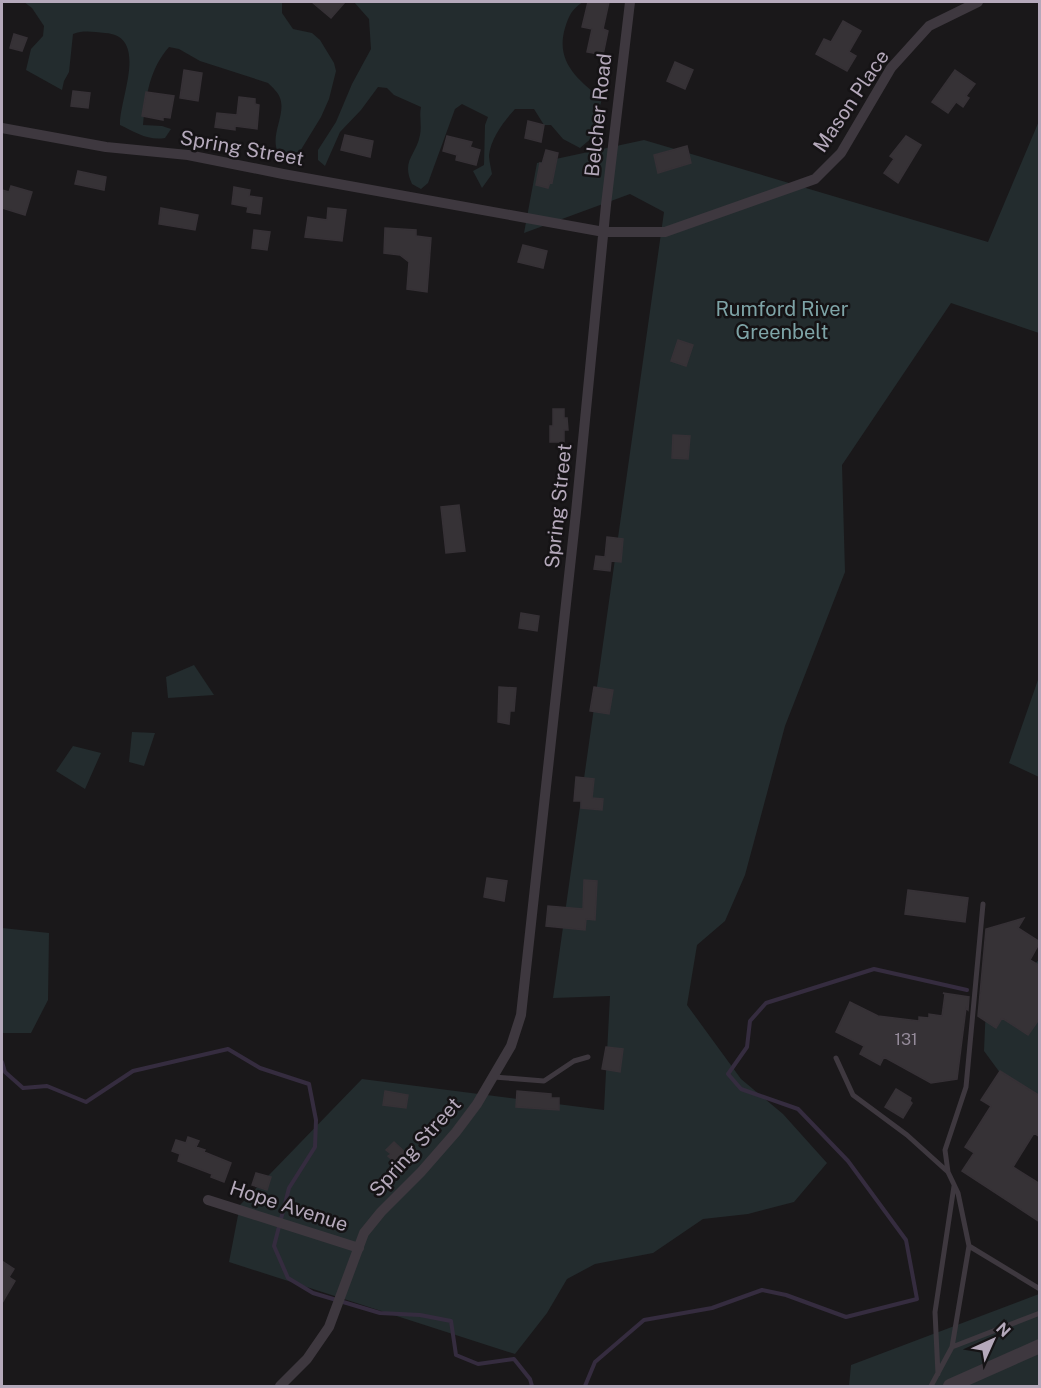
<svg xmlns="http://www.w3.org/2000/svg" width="1041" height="1388" font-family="'Public Sans',sans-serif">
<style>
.green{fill:#232c2e}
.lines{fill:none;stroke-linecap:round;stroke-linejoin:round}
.stream{stroke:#352c3f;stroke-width:4}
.building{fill:#363236;stroke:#363136;stroke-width:1.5}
.service{stroke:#3e383f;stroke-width:5}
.minor{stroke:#3e383f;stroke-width:10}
.tertiary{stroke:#3e383f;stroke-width:14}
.labels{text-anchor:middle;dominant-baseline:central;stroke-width:5;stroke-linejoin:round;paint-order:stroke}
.number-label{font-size:16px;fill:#958b9a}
.street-label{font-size:20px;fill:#b5a9bb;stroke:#151315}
.park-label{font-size:20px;fill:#7ea4a7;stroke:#151315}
</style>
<rect width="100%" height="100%" fill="#1a181a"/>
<path class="green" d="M24,2H282V13L293,29L312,33L320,40L334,63L336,71L329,99L321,117L291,166C259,146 288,119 280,98C278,92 273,88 268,83L200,61L179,49L169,47C149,70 146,96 143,125L162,126L171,129L165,138C148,141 135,132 120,125C119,99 150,36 105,33C93,32 84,30 73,34L69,72L64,81L62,90L26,70L31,49L43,36L44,26L32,8Z
M354,2H583C572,9 569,15 565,28C555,62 578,80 602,99L597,116L594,136L580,148L563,139L551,125H544L534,109H515C504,121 491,138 489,155C489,160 491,168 492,174L482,188L473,171L484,165L485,125L488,117L462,104L455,109L428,183L421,189L412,184C401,160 416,156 420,135C422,125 419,116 421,107L394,95L387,88L378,87L361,110L340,132L325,166L318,160V150L336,122L352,84L371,49L369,19Z
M1039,121V333L951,303L842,465L845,572L785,726L745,875L725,921L697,945L687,1005L741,1079L783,1114L827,1163L794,1202L748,1214L703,1219L653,1253L595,1264L567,1279L547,1313L515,1354L229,1262L240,1205L362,1079L604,1110L610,996L553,998L664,212L630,194L524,233L537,163L644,140L988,242Z
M194,665L214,695L168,698L166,677Z
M1039,677V777L1009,763Z
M132,732L155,733L144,766L129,762Z
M73,746L101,753L85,789L56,771Z
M2,928L49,933L48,1000L31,1033H2Z
M1039,960V1126L984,1051L986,1005Z
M1039,1294V1386H849L851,1365Z"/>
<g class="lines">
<path class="stream" d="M2,1062L5,1072L23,1088L47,1086L86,1102L133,1071L228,1049L260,1068L309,1084L316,1120L315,1147L289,1188L274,1246L288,1278L313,1293L380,1313L420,1315L451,1321L456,1355L478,1364L514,1359L530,1379L532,1386
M585,1386L595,1362L644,1320L712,1308L762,1290L786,1295L846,1317L917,1299L906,1240L848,1161L798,1109L741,1089L728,1074L747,1047L750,1021L766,1003L874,969L967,990"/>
</g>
<path class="building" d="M312,2H345L331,18Z
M588,2H609L603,29L608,31L603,55L587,52L592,29L582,27Z
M843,21L861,31L849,52L856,56L847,71L816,54L824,39L831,42Z
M14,34L27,38L22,51L10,48Z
M675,62L693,70L685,89L667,81Z
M184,70L202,73L198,101L180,98Z
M955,70L975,84L966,96L969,98L963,107L956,102L948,113L932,102Z
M73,91L90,93L88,108L71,106Z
M146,92L174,96L170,118L163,117V120L142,116Z
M239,97L255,99V104L259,105L257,129L235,126V130L215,127L217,113L237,115Z
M528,121L544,125L541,142L525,138Z
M345,135L373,141L370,157L341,150Z
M447,136L472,142L470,147L480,150L476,165L456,160L457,155L443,151Z
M906,136L921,145L898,183L884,173L894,159L890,156Z
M687,146L691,163L658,173L654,155Z
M546,150L558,153L552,183L550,182L548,188L536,185L540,163L542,164Z
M78,171L106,177L104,190L75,184Z
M11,186L32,192L25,215L2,208V190L9,192Z
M234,187L250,190L249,196L262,198L260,214L247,212L248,207L232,204Z
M161,208L198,215L195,230L159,224Z
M328,208L346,210L342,241L305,237L308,217L327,220Z
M385,228L416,230V236L431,238L427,292L407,289L409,262L400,255L384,253Z
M254,230L270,232L267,250L252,248Z
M523,245L547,251L543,268L518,262Z
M678,340L693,345L686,366L671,361Z
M553,409H564V418H567L568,430H564V442H550V426H553Z
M673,435L690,436L688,459L672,458Z
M459,505L465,551L446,553L441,507Z
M607,537L623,539L621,562L611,561L610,571L594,569L596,556L605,557Z
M521,613L539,616L537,631L519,628Z
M499,687L516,688L514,711H510L509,724L498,722Z
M594,687L613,690L609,714L590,711Z
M576,777L594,779L592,798L603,799L602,810L581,808V801H574Z
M487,878L507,881L504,901L484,897Z
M584,880L597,881L595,920L586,919L585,930L546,926L548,906L583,909Z
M908,890L968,898L965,922L905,914Z
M1024,918L1018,928L1040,942L1030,960L1040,966V1018L1028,1035L1002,1018L996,1028L978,1016L986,929Z
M943,993L969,997L968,1010L966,1008L957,1079L931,1083L884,1057L880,1065L860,1054L864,1046L836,1032L850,1002L878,1016L919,1021V1017L929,1018V1014L942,1016L945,994Z
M606,1047L623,1049L620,1072L602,1069Z
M1000,1071L1040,1096V1137L1034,1133L1013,1167L1040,1184V1222L962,1171L974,1153L965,1147L991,1106L981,1100Z
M896,1089L911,1098L910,1101L912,1103L903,1118L885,1107Z
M385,1091L408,1095L406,1108L383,1105Z
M517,1091L551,1094V1098H559V1110L516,1107Z
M188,1137L199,1141L196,1147L205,1150L204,1152L231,1163L224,1182L211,1177L212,1174L178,1161L180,1154L172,1151L176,1140L186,1143Z
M394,1142L410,1157L400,1167L388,1156L391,1154L386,1150Z
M256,1173L271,1177L267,1190L252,1185Z
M2,1261L14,1269L9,1277L15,1281L2,1303Z"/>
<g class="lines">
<path class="service" d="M836,1058L853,1095L907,1135L948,1172
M494,1077L544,1081L574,1061L588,1057
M969,1246L1040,1289
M952,1347L969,1246L958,1193L948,1172L945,1150L966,1087L983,904
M938,1374L935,1312L954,1186
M931,1386L952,1347L1040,1313"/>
<path class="minor" d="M2,128L106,147L188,155L283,174L604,232H665L815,179L841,153L891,68L929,26L978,2
M208,1200L359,1248
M280,1386L307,1359L329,1327L364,1233L381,1212L421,1172L456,1132L477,1104L511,1046L521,1015L576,512L606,205L630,2"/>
<path class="tertiary" d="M950,1386L1040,1346"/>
</g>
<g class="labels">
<g class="number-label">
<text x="906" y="1039">131</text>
</g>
<g class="street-label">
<text transform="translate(851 101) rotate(-56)">Mason Place</text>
<text transform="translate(598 115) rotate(-84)">Belcher Road</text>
<text transform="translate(242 148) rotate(10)">Spring Street</text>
<text transform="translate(558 506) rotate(-84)">Spring Street</text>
<text transform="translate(415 1147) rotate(-48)">Spring Street</text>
<text transform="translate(289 1206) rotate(18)">Hope Avenue</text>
</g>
<g class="park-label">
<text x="782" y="309">Rumford River<tspan x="782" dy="23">Greenbelt</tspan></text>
</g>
</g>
<rect width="1041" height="1388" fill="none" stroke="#b5a9bb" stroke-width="6"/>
<g transform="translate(993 1340) rotate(45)" stroke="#151315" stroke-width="4.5" paint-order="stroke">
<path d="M0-4.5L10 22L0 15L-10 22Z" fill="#b5a9bb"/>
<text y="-9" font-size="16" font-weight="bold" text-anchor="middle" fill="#b5a9bb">N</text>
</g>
</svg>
